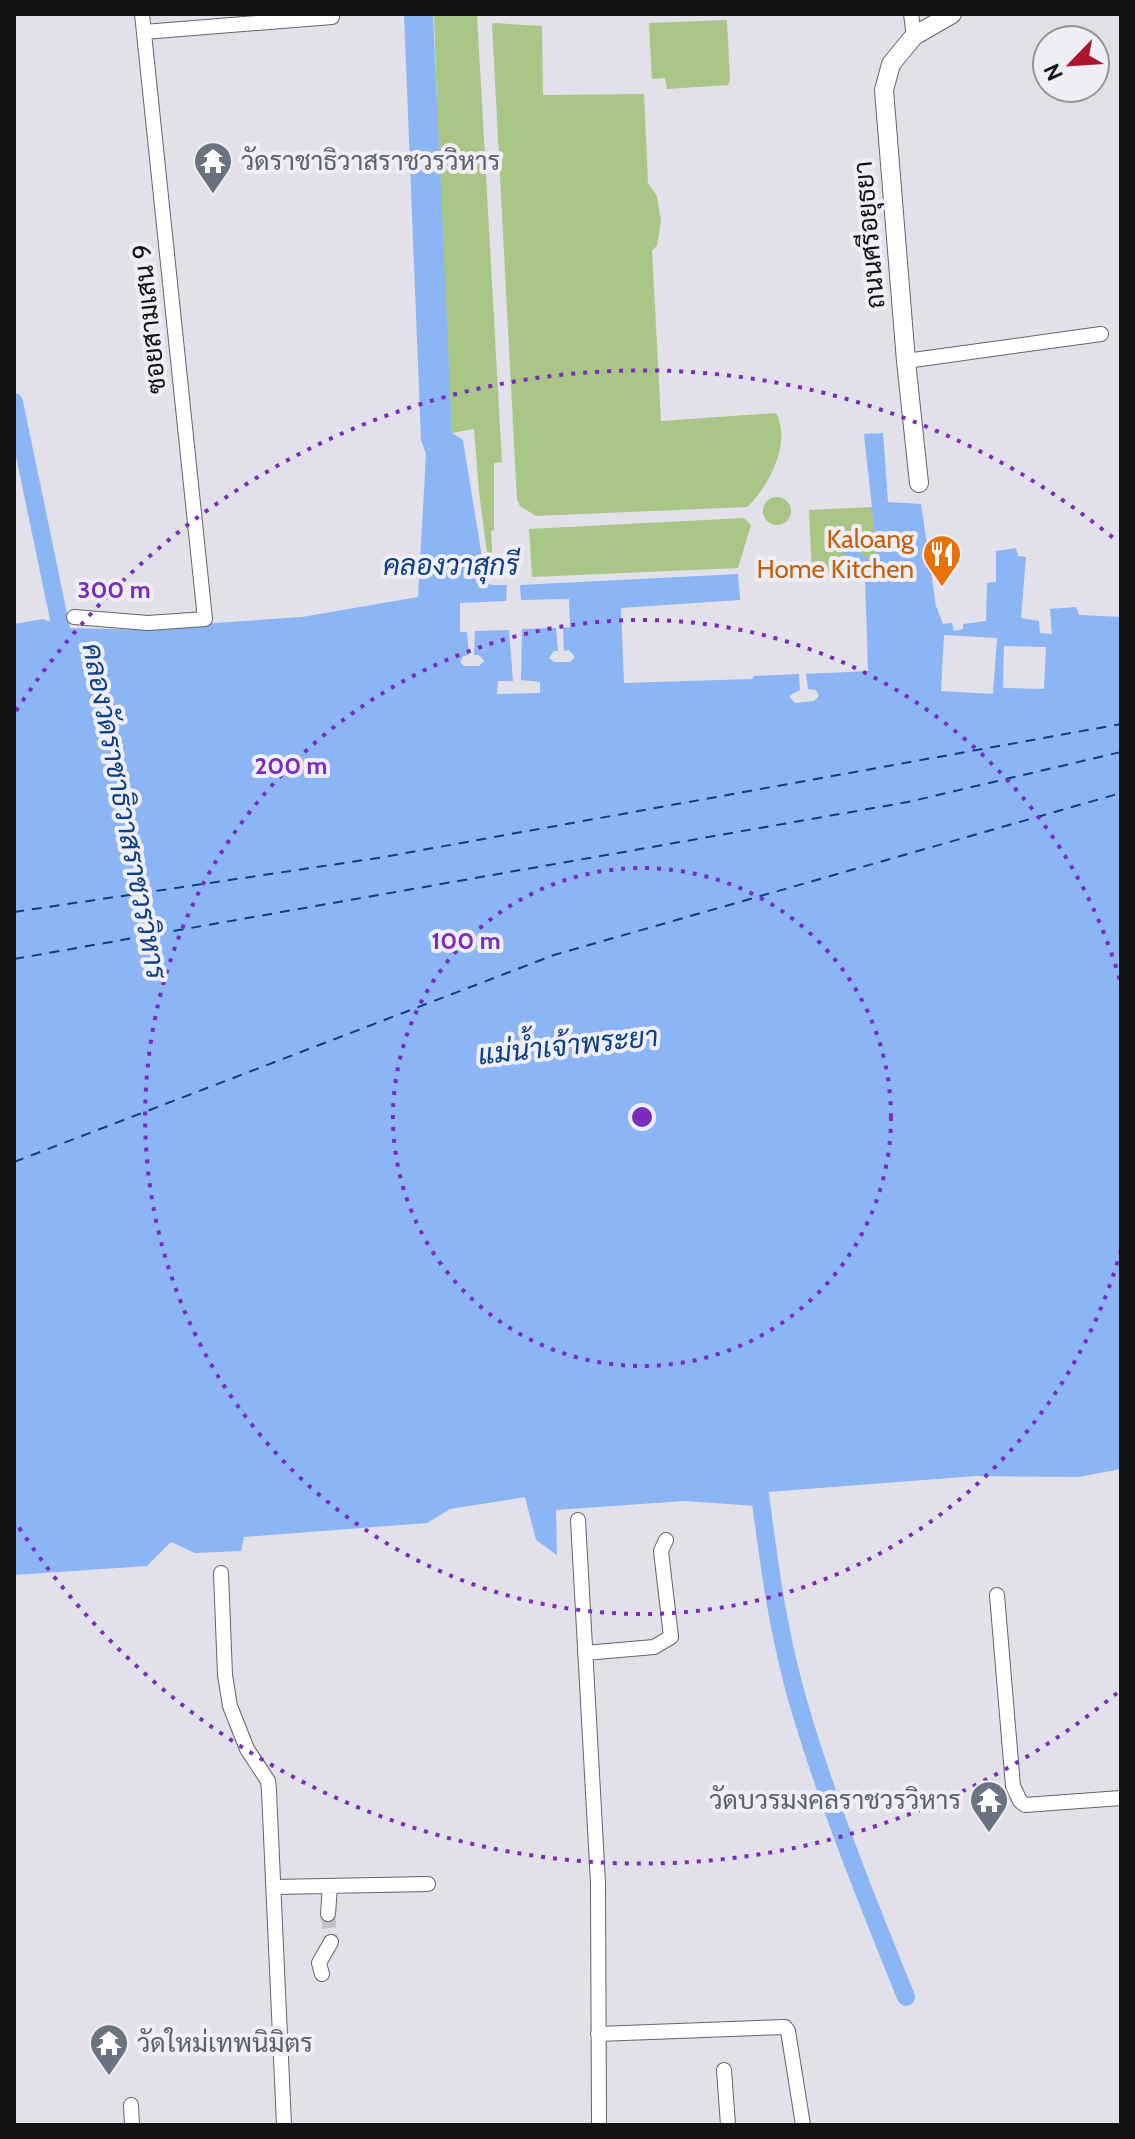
<svg xmlns="http://www.w3.org/2000/svg" width="1135" height="2139" font-family="Cabin,Sarabun,sans-serif">
<style>
.green{fill:#a9c687}
.water{fill:#8bb5f4;fill-rule:evenodd}
.lines{fill:none;stroke-linecap:round;stroke-linejoin:round}
.canal{stroke:#8bb5f4;stroke-width:18}
.ferry{stroke:#0a3f86;stroke-width:2;stroke-dasharray:10 8;stroke-linecap:butt}
.minor-tunnel{stroke:#c3c1c8;stroke-width:14;stroke-dasharray:14 7;stroke-linecap:butt}
.minor-casing{stroke:#65646b;stroke-width:16}
.tertiary-casing{stroke:#65646b;stroke-width:20}
.minor{stroke:#fff;stroke-width:14}
.tertiary{stroke:#fff;stroke-width:18}
.ring{fill:none;stroke:#7b2cbf;stroke-width:4;stroke-dasharray:4 8}
.labels{text-anchor:middle;dominant-baseline:central;stroke-width:8;stroke-linejoin:round;paint-order:stroke}
.worship-label{font-size:26px;fill:#5b616d;stroke:#efedf5;text-anchor:start}
.street-label{font-size:26px;fill:#121114;stroke:#efedf5}
.food-label{font-size:26px;fill:#c56008;stroke:#efedf5;text-anchor:end}
.water-label{font-size:28px;font-style:italic;fill:#0a3f86;stroke:#efedf5}
.centre{fill:#7b2cbf;stroke:#efedf5;stroke-width:4}
.ring-label{font-size:24px;text-anchor:middle;font-weight:bold;fill:#7b2cbf;stroke:#efedf5;stroke-width:8;stroke-linejoin:round;paint-order:stroke}
</style>
<rect width="100%" height="100%" fill="#e2e0e8"/>
<path class="green" d="M434,14H477L502,462L494,463V530L491,531L494,578L490,575L479,492L474,429L452,433L441,229Z
M727,20L730,80L728,85L667,89L665,78L652,79L649,23Z
M494,23L542,26L543,95L644,94L648,183L657,196L661,221L657,246L652,250L661,421L776,413C792,442 769,487 747,507L536,516L520,506L517,500L492,24Z
M763 511a14 14 0 1 1 28 0a14 14 0 1 1-28 0Z
M872,507L877,554L861,572L812,574L809,510Z
M744,518L751,525L738,568L532,577L529,529Z"/>
<path class="water" d="M404,14H433L452,433L463,440L486,582L492,585H507L506,601L460,603V632H467L469,655L463,656L460,662L464,666H479L484,661L479,655H474L475,631L509,630L513,681H498L497,694L540,693V682L521,680L522,629L556,628L558,651H554L549,658L554,662H570L575,657L569,650L564,651L563,628L570,627L569,599L521,600L520,585L738,574L740,600L621,608L624,683L752,679L754,676L799,674L800,690L789,696L795,703L814,701L819,696L816,690L808,689L806,674L868,671L865,577L861,576L863,567L840,551L845,543L870,560L877,554L864,434L883,433L888,502L921,504L936,606L943,624L952,623L954,631L963,629V624L986,621L987,583L996,582V551L1016,548L1018,556L1026,557L1021,618L1039,621L1040,633L1052,634L1050,609L1076,607L1079,615L1121,617V1469L1078,1477L976,1476L768,1492L757,1506L684,1501L556,1510L557,1555L536,1540L525,1497L450,1509L427,1523L244,1537L241,1551L195,1553L171,1542L147,1566L14,1575V624L43,619L65,628L158,630L186,625L302,617L418,597L426,454L421,440ZM944,635L997,638L993,694L941,691ZM1004,646L1046,647L1044,689L1003,688Z"/>
<g class="lines">
<path class="canal" d="M14,402L65,648
M758,1479C768,1558 778,1636 801,1712C830,1809 868,1903 906,1997"/>
<path class="ferry" d="M14,912L378,858L1121,724
M14,959L908,802L1121,752
M14,1162L554,955L1121,793"/>
<path class="minor-tunnel" d="M328,1914L331,1942"/>
<g class="minor-casing">
<path id="minor" d="M911,14L914,36
M144,32L332,17
M906,361L1101,334
M74,617L148,623L205,619L142,14
M578,1520L598,1883L599,2125
M221,1573L225,1675L230,1706L247,1749L268,1781L269,1791L284,2125
M997,1595L1013,1786L1020,1801L1025,1805L1121,1798
M585,1653L654,1647L671,1637L661,1551L666,1540
M274,1887L428,1884
M328,1914L330,1886
M322,1974L319,1963L331,1942
M598,2034L785,2027L788,2031L803,2125
M724,2070L728,2125
M131,2105L132,2125"/>
</g>
<g class="tertiary-casing">
<path id="tertiary" d="M919,483L906,361L884,90L891,64L914,36L952,14"/>
</g>
<use href="#minor" class="minor"/>
<use href="#tertiary" class="tertiary"/>
</g>
<g class="ring">
<circle cx="642" cy="1117" r="249"/>
<path d="M1121 1250A497 497 0 1 1 1121 984"/>
<path d="M1117 1693A746 746 0 0 1 16 1523M16 711A746 746 0 0 1 1117 541"/>
</g>
<defs>
<g id="temple-pin" transform="scale(2)"><path d="M0 17L-7.5 6A9.5 9.5 0 1 1 7.5 6Z" fill="#6b7280" stroke="#efedf5"/><path d="M0-6L5-2H3V0L6.5 2.5H4V6H1.5V3h-3V6H-4V2.5H-6.5L-3 0V-2H-5Z" fill="#fff"/></g>
<g id="restaurant-pin" transform="scale(2)"><path d="M0 17L-7.5 6A9.5 9.5 0 1 1 7.5 6Z" fill="#e8710a" stroke="#efedf5"/><path d="M-5-6h1v4h1v-4h1v4h1v-4h1v5L-1.5 .5V6h-2V.5L-5-1ZM5-6V6H3V1.5H1.5Q1.5-4 5-6Z" fill="#fff"/></g>
</defs>
<g fill-rule="evenodd">
<use href="#temple-pin" x="213" y="161"/>
<use href="#restaurant-pin" x="942" y="554"/>
<use href="#temple-pin" x="989" y="1800"/>
<use href="#temple-pin" x="109" y="2043"/>
</g>
<g class="labels">
<g class="worship-label">
<text x="241" y="161">วัดราชาธิวาสราชวรวิหาร</text>
<text x="961" y="1800" text-anchor="end">วัดบวรมงคลราชวรวิหาร</text>
<text x="137" y="2043">วัดใหม่เทพนิมิตร</text>
</g>
<g class="street-label">
<text transform="translate(869 235) rotate(-95)">ถนนศรีอยุธยา</text>
<text transform="translate(149 319) rotate(-96)">ซอยสามเสน 9</text>
</g>
<g class="food-label">
<text x="914" y="539">Kaloang<tspan x="914" dy="30">Home Kitchen</tspan></text>
</g>
<g class="water-label">
<text x="451" y="565">คลองวาสุกรี</text>
<text transform="translate(125 811) rotate(79)">คลองวัดราชาธิวาสราชวรวิหาร</text>
<text transform="translate(568 1045) rotate(-6)">แม่น้ำเจ้าพระยา</text>
</g>
</g>
<circle cx="642" cy="1117" r="12" class="centre"/>
<g class="ring-label">
<text x="114" y="598">300 m</text>
<text x="291" y="774">200 m</text>
<text x="466" y="949">100 m</text>
</g>
<rect width="1135" height="2139" fill="none" stroke="#121114" stroke-width="32"/>
<g transform="translate(1071 64) rotate(245)"><circle r="38" fill="#efedf5" stroke="#97959b" stroke-width="2"/>
<path d="M0-6L14 30L0 20L-14 30Z" fill="#ab152d"/>
<text y="-12" font-size="22" font-weight="bold" text-anchor="middle" fill="#121114">N</text>
</g>
</svg>
